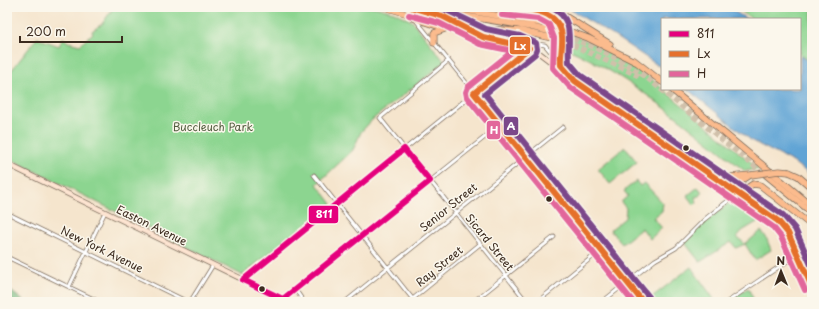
<svg xmlns="http://www.w3.org/2000/svg" width="819" height="309" font-family="'Playpen Sans',sans-serif">
<style>
.green{fill:#8cd590;stroke:#648057}
.forest{fill:#71b67a;stroke:#56704c}
.water{fill:#60a4d5;stroke:#4e677a}
.lines{fill:none;stroke-linecap:round;stroke-linejoin:round}
.highway-tunnel{stroke:#d0c0aa;stroke-width:5.5;stroke-dasharray:5.5 3;stroke-linecap:butt}
.street-casing{stroke:#7c6b5b;stroke-width:4.5}
.secondary-casing{stroke:#7c6b5b;stroke-width:6}
.primary-casing{stroke:#7c6b5b;stroke-width:6}
.highway-casing{stroke:#7c6b5b;stroke-width:7}
.street{stroke:#fff;stroke-width:3}
.secondary{stroke:#fde4d1;stroke-width:4.5}
.primary{stroke:#fbbb8d;stroke-width:5}
.highway{stroke:#fbbb8d;stroke-width:5.5}
.highway-bridge-casing{stroke:#7c6b5b;stroke-width:7;stroke-linecap:butt}
.highway-bridge{stroke:#fbbb8d;stroke-width:5.5}
.bus-1-casing{stroke:#fbf7ec;stroke-width:9}
.bus-2-casing{stroke:#fbf7ec;stroke-width:9}
.bus-3-casing{stroke:#fbf7ec;stroke-width:9}
.bus-4-casing{stroke:#fbf7ec;stroke-width:9}
.bus-1{stroke:#e5007d;stroke-width:6}
.bus-2{stroke:#e5702c;stroke-width:6}
.bus-3{stroke:#e2669b;stroke-width:6}
.bus-4{stroke:#7b478a;stroke-width:6}
.bus-dot{fill:#3b2a1e;stroke:#fbf7ec;stroke-width:1.5}
.labels{text-anchor:middle;dominant-baseline:central;stroke-width:3;stroke-linejoin:round;paint-order:stroke}
.park-label{font-size:11px;fill:#535d40;stroke:#fbf7ec}
.street-label{font-size:11px;fill:#3b2a1e;stroke:#fbf7ec}
.line-badge{stroke:#fbf7ec;stroke-width:1.5}
.badge-label{font-size:11px;text-anchor:middle;font-weight:bold;fill:#fff}
</style>
<rect width="100%" height="100%" fill="#fbf7ec"/>
<filter id="ink" filterUnits="userSpaceOnUse"><feTurbulence type="fractalNoise" baseFrequency=".025" numOctaves="2"/><feDisplacementMap in="SourceGraphic" scale="8" xChannelSelector="R" yChannelSelector="G"/><feConvolveMatrix kernelMatrix="1 2 1 2 8 2 1 2 1" color-interpolation-filters="sRGB"/></filter>
<filter id="wash" filterUnits="userSpaceOnUse"><feTurbulence type="fractalNoise" baseFrequency=".012" numOctaves="4" result="noise"/><feDisplacementMap in="SourceGraphic" scale="16" xChannelSelector="R" yChannelSelector="G"/><feGaussianBlur stdDeviation="0.9" result="paint"/><feColorMatrix in="noise" values="0 0 0 0 0 0 0 0 0 0 0 0 0 0 0 0 0 1.4 0 .05"/><feComposite in="paint" operator="in"/></filter>
<g filter="url(#wash)">
<rect width="100%" height="100%" fill="#f5e5cd"/>
<path class="green" d="M114,7H375L394,12L412,21L445,62L373,119L361,132L353,150L317,184L332,204L242,275L7,157V76L37,38L59,46L63,38L68,42L80,45L93,33L92,31L102,24Z
M735,7H812V63L800,54V19H752Z
M568,32L617,56L646,75L759,169L745,171C688,126 633,78 566,48Z
M625,147L637,162L610,184L598,169Z
M636,181L640,186L644,183L663,203L662,211L653,218L662,228L650,239L642,228L622,244L610,230L625,218L626,208L621,202L628,196L624,191Z
M698,187L702,192L699,196L695,197L697,202L694,205L687,196Z
M737,196L767,216L742,231L737,237L745,244L761,231L766,237L771,250L755,260L745,244L736,248L731,242L700,262L685,243L703,224Z
M691,267L716,302H651L648,300Z
M748,288L755,302H727Z"/>
<path class="forest" d="M7,288L25,302H7Z"/>
<path class="water" d="M566,7H727L747,19H662V68L614,36Z
M800,55L812,64V176L793,162L752,141L687,89H800Z"/>
</g>
<g filter="url(#ink)">
<g class="lines">
<path class="highway-tunnel" d="M565,35L609,54L645,76L765,175
M565,41L639,76"/>
<g class="street-casing">
<path id="street" d="M415,19L643,302
M448,61L380,118L527,302
M314,175L415,302
M7,213L188,302
M7,257L100,302
M243,280L532,46L537,44L545,45L560,63
M69,287L105,212
M295,289L304,302
M283,299L500,125
M190,302L213,265
M345,302L563,127
M409,302L480,244
M473,302L554,237
M537,302L601,250
M602,302L655,260L676,248L705,219L738,193
M727,302L798,254"/>
</g>
<g class="secondary-casing">
<path id="secondary" d="M529,48L538,52L605,103L778,221L788,233L812,287
M561,65L570,75
M7,164L289,302"/>
</g>
<g class="primary-casing">
<path id="primary" d="M383,7L404,13L413,18"/>
</g>
<g class="highway-casing">
<path id="highway" d="M411,7L531,27L565,35
M448,7L552,25L588,38L636,62
M503,7L513,8
M511,7L546,13
M544,7L565,16L610,44
M436,14L483,37L518,44L529,48
M413,18L440,27L459,29
M487,29L521,31L565,41
M434,43V33L445,29
M560,56L561,65
M634,60L662,82
M671,89L812,206
M789,172L798,176L812,188
M766,175L812,213
M713,176L729,177L751,175
M737,191L741,181L749,176
M739,193L753,184L760,185L812,226"/>
</g>
<use href="#street" class="street"/>
<use href="#secondary" class="secondary"/>
<use href="#primary" class="primary"/>
<use href="#highway" class="highway"/>
<g class="highway-bridge-casing">
<path id="highway-bridge" d="M546,13C564,21 562,39 560,56
M459,29H487
M751,175L779,171L789,172"/>
</g>
<use href="#highway-bridge" class="highway-bridge"/>
<g class="bus-1-casing">
<path id="bus-1" d="M404,149L430,181
M243,280L404,149
M243,280L289,302
M283,299L430,181"/>
</g>
<g class="bus-2-casing">
<path id="bus-2" d="M411,7L442,16L483,37L529,48L474,93L643,302
M503,7C525,9 559,8 562,36C563,46 560,55 561,65L575,81L778,221L788,233L812,287"/>
</g>
<g class="bus-3-casing">
<path id="bus-3" d="M409,15L439,23L480,44L513,51L468,87L466,92L467,97L633,302
M502,15L538,19L549,25L554,38L553,68L570,87L773,227L781,237L805,290"/>
</g>
<g class="bus-4-casing">
<path id="bus-4" d="M440,7L486,29L520,36L536,43L537,49L535,54L485,94L649,297
M551,7C576,20 567,39 569,62L580,75L783,215L795,229L812,267"/>
</g>
<use href="#bus-1" class="bus-1"/>
<use href="#bus-2" class="bus-2"/>
<use href="#bus-3" class="bus-3"/>
<use href="#bus-4" class="bus-4"/>
</g>
</g>
<g class="bus-dot">
<circle cx="686" cy="148" r="3.5"/>
<circle cx="549" cy="199" r="3.5"/>
<circle cx="262" cy="289" r="3.5"/>
</g>
<g class="labels">
<g class="park-label">
<text x="213" y="126">Buccleuch Park</text>
</g>
<g class="street-label">
<text transform="translate(448 207) rotate(-39)">Senior Street</text>
<text transform="translate(152 225) rotate(26)">Easton Avenue</text>
<text transform="translate(490 242) rotate(51)">Sicard Street</text>
<text transform="translate(102 249) rotate(26)">New York Avenue</text>
<text transform="translate(439 266) rotate(-39)">Ray Street</text>
</g>
</g>
<g class="line-badge">
<rect x="509" y="36" width="22" height="19" rx="4" fill="#e5702c"/>
<rect x="503" y="116" width="16" height="20" rx="4" fill="#7b478a"/>
<rect x="486" y="120" width="15" height="20" rx="4" fill="#e2669b"/>
<rect x="308" y="205" width="31" height="19" rx="4" fill="#e5007d"/>
</g>
<g class="badge-label">
<text x="520" y="50">Lx</text>
<text x="511" y="130">A</text>
<text x="494" y="134">H</text>
<text x="324" y="218">811</text>
</g>
<rect width="819" height="309" fill="none" stroke="#fbf7ec" stroke-width="24"/>
<rect x="661" y="18" width="140" height="72" fill="#fbf7ec" stroke="#aea59a"/>
<rect x="669" y="31" width="20" height="6" fill="#e5007d" stroke="#aea59a"/>
<text x="697" y="38" font-size="12" fill="#3b2a1e">811</text>
<rect x="669" y="51" width="20" height="6" fill="#e5702c" stroke="#aea59a"/>
<text x="697" y="58" font-size="12" fill="#3b2a1e">Lx</text>
<rect x="669" y="71" width="20" height="6" fill="#e2669b" stroke="#aea59a"/>
<text x="697" y="78" font-size="12" fill="#3b2a1e">H</text>
<g transform="translate(781 271) rotate(359)" stroke="#fbf7ec" stroke-width="3" paint-order="stroke">
<path d="M0-3L7 15L0 10L-7 15Z" fill="#3b2a1e"/>
<text y="-6" font-size="11" font-weight="bold" text-anchor="middle" fill="#3b2a1e">N</text>
</g>
<path d="M20 36v6h102v-6" fill="none" stroke="#3b2a1e" stroke-width="2"/>
<text x="26" y="36" font-size="12" fill="#3b2a1e" stroke="#fbf7ec" stroke-width="3" paint-order="stroke">200 m</text>
</svg>
